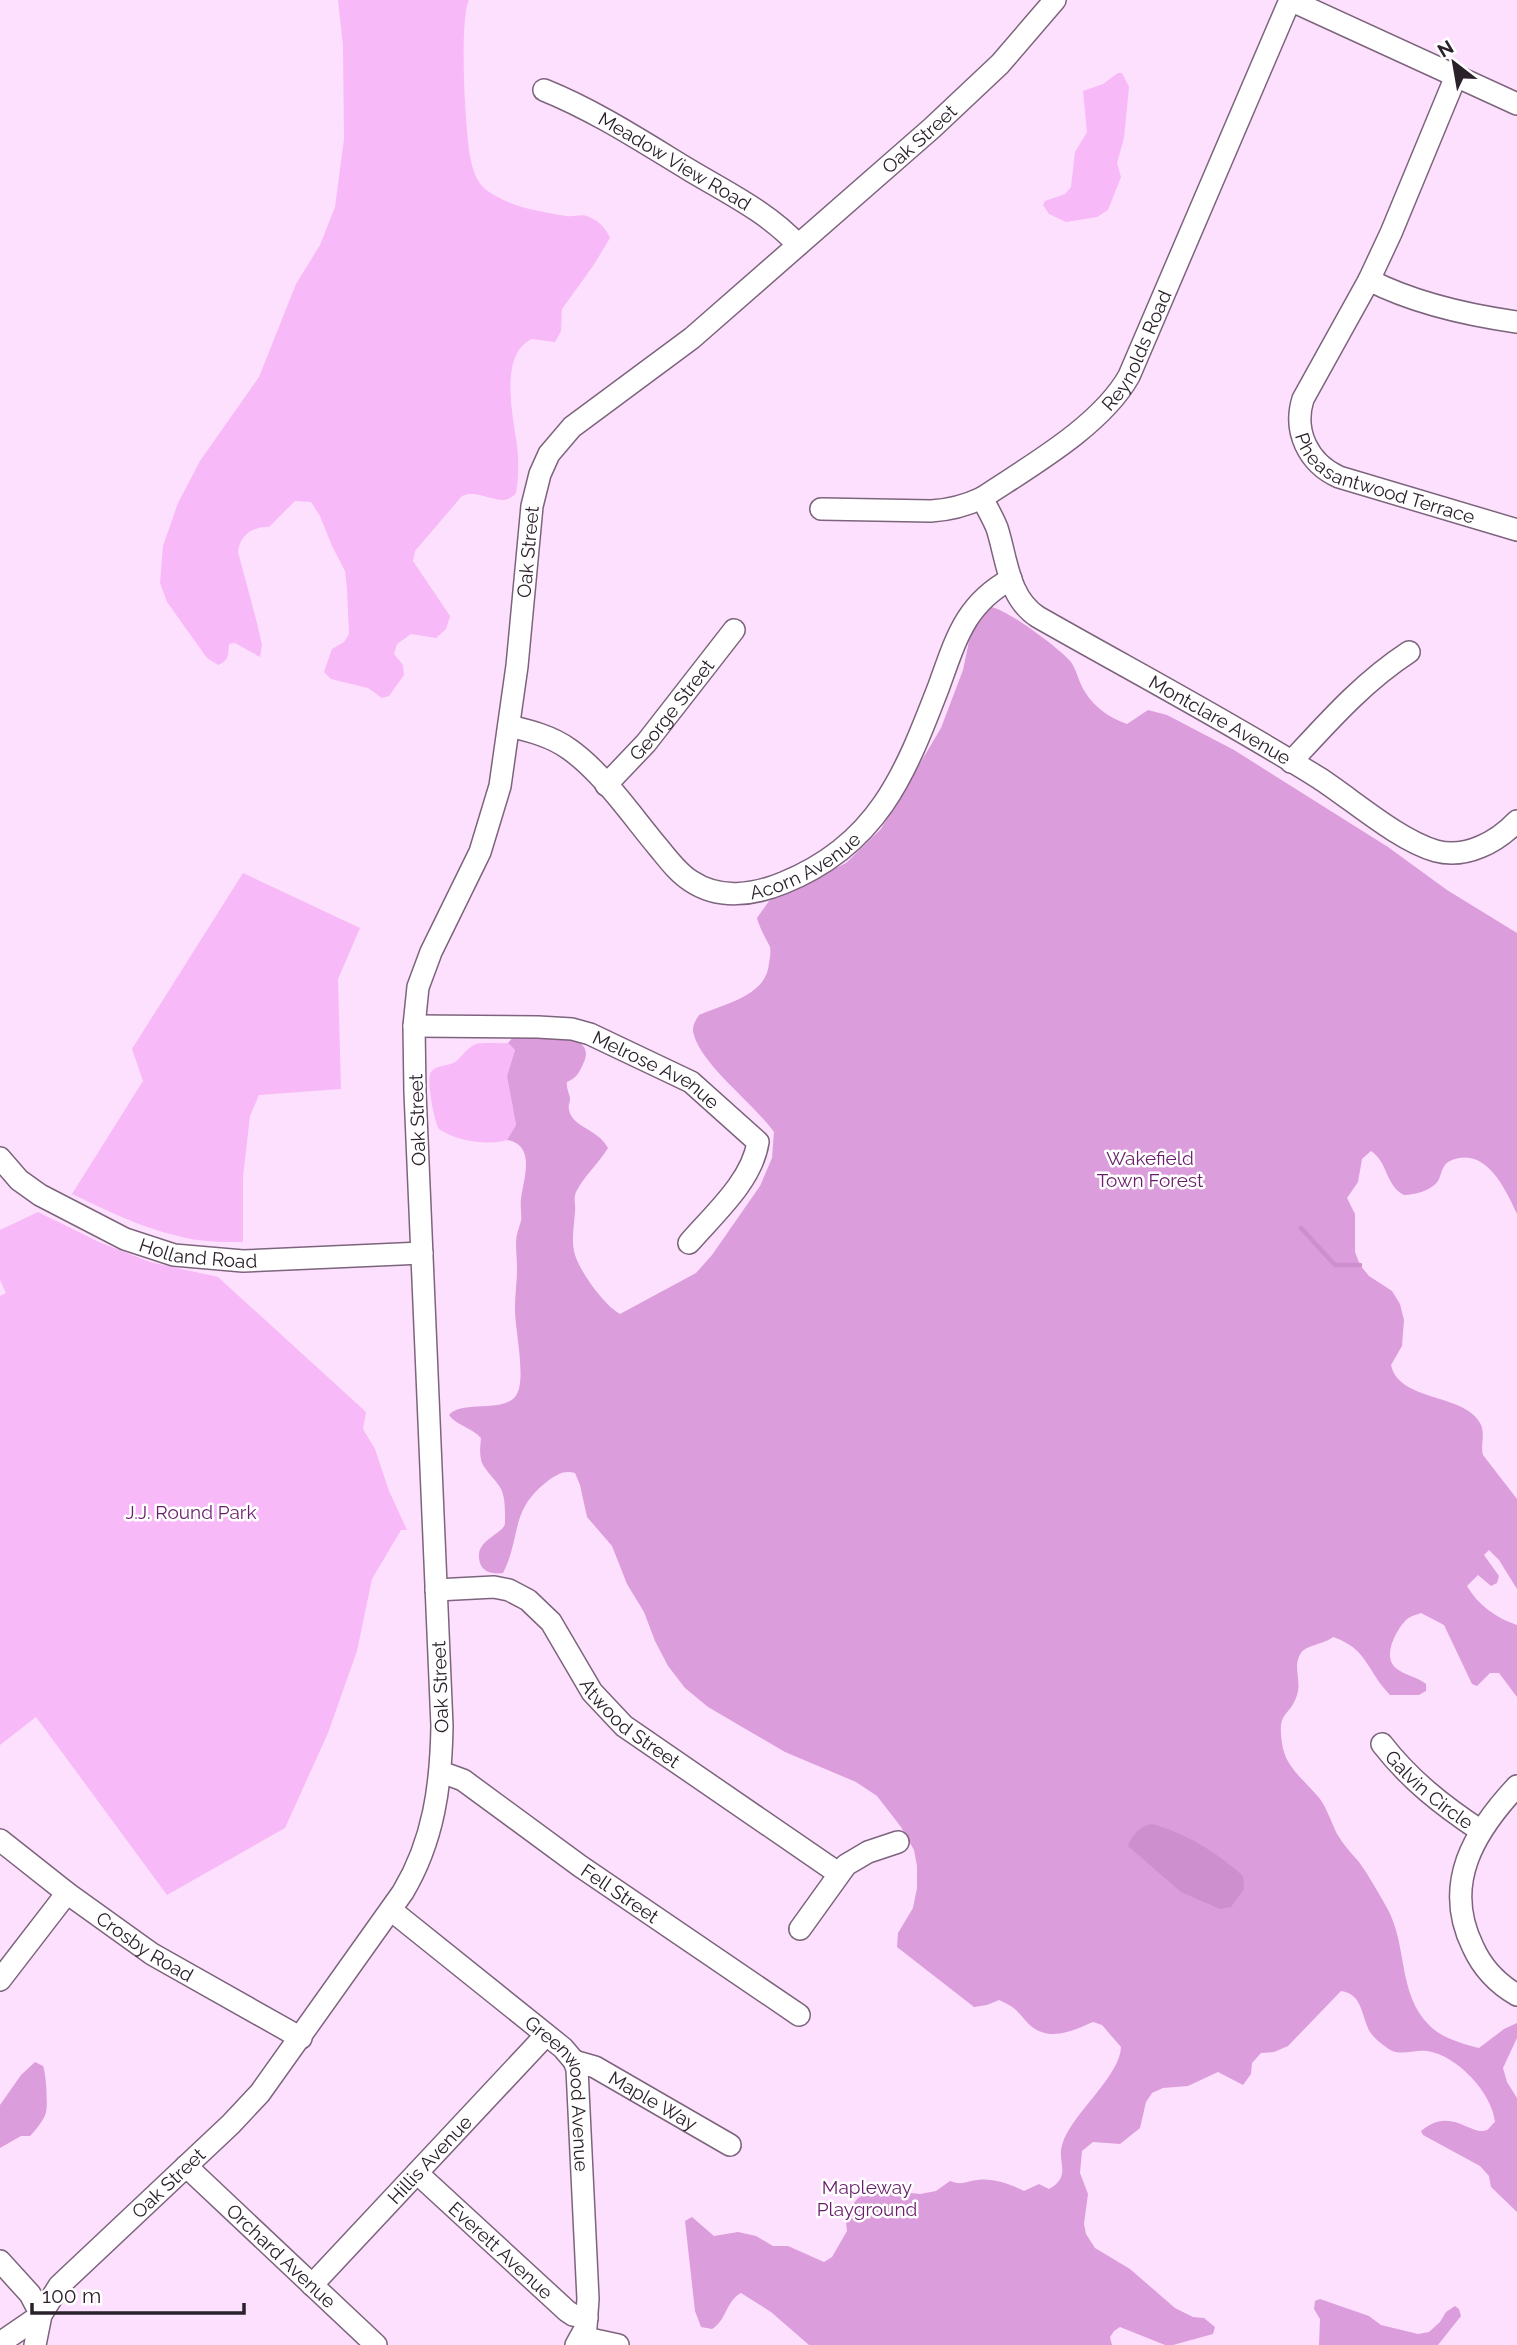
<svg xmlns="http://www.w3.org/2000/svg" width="1517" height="2345" font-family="Raleway,sans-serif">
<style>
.green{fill:#f7b9f7}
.forest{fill:#dc9ddc}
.water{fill:#cd8fcd}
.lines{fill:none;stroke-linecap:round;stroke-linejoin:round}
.stream{stroke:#cd8fcd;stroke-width:4.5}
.minor-casing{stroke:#7d647d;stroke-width:24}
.minor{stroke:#fff;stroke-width:21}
.labels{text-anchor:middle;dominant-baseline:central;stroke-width:5;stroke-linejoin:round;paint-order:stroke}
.street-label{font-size:19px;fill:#2b212b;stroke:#fff}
.park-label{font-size:19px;fill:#681e6b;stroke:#fff}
</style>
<rect width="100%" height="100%" fill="#fde0fd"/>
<path class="green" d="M338,0H469C459,20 465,135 471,161C473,171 477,182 485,189C509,207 538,211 566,216C573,217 581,214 587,216C598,220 606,228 610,238L593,266L562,309L561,331L555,342L532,339C500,353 512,411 516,439C519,455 519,476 516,493C502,511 481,487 462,496L415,551L413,561L450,616L446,629L436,638L411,634L397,644L394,654L403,665L404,675L389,696L382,698L368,688L331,679L324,672L332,649L344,642L349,634L347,589L345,571L332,546L320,516L311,502L295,501L269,527C253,526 240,535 238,552L257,623L262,645L260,657L235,643L229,644C228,655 229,661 218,665L207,658L167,602L160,583L163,546L178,503L200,461L259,377L296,284L320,245L335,207L344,139L343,46Z
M1118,73H1122L1129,87L1124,138L1117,163L1121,177L1108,210L1097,217L1066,222L1049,214L1043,205L1045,201L1065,194L1071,187L1075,152L1087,132L1083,91L1103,84Z
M243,873L360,928L338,979L341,1089L259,1095L250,1116L243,1177V1242C221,1242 199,1242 178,1236C142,1228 106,1210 72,1194L143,1081L132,1049Z
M508,1043L515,1050L507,1076L516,1125L507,1140C487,1146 456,1141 439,1129C434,1122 426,1078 431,1072C437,1064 447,1067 455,1062C462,1057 467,1047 476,1044C485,1042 498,1044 508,1043Z
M38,1212L99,1242L150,1262L218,1277L366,1412L363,1429L375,1449L389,1491L407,1530H401L372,1579L357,1651L328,1733L285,1828L167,1895L36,1717L0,1745V1296L6,1293L0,1280V1230Z"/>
<path class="forest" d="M991,607C1008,610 1059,648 1071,662C1077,671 1079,683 1085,692C1095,708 1110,718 1127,724L1148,710L1167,715L1234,750L1388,847L1447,890L1517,933V1214C1507,1192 1489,1152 1459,1158C1454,1159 1448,1161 1445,1165C1441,1170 1441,1176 1438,1181C1432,1190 1415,1195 1404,1195C1385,1185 1388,1162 1371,1151L1362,1159L1358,1182L1347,1198L1355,1214V1252L1360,1265L1369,1276L1392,1291L1400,1304L1404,1320L1402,1346L1391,1365C1399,1402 1464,1393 1480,1423C1486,1433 1480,1445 1483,1455L1517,1499V1589L1499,1560L1489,1550L1484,1555L1499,1576L1497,1583L1491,1586L1478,1575L1467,1586C1478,1605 1496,1618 1517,1625V1697L1499,1673H1490L1477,1686L1472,1684L1444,1625L1421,1613C1416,1615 1410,1616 1406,1620C1396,1630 1381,1658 1397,1669C1405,1675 1417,1677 1426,1684V1691L1419,1695H1390C1366,1670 1368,1649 1333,1637C1325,1644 1306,1645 1301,1653C1292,1666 1302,1681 1297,1695C1290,1718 1277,1709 1282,1743C1285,1768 1305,1780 1320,1799C1327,1809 1331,1821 1336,1832C1342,1843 1351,1853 1359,1862C1369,1876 1378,1892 1387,1908C1408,1945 1397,1994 1430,2026C1442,2038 1463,2044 1479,2048L1504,2029L1517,2023V2038L1503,2068L1507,2082L1517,2098V2212L1491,2187L1489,2176L1480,2166L1423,2135L1421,2131C1451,2105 1471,2137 1487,2130C1490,2128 1492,2124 1495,2122C1492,2093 1457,2055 1427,2051C1412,2049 1399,2058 1386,2047C1380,2043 1374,2038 1370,2032C1361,2016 1363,1994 1341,1991L1288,2046L1274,2052L1261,2053L1252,2063L1251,2074L1243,2085L1218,2072L1188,2086L1163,2088L1152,2093L1146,2102L1140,2128L1120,2144L1093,2142L1082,2151L1080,2173L1088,2194L1084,2224L1086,2234L1095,2248L1130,2269L1175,2308L1193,2317L1204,2318L1215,2327L1213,2334L1173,2345H1165L1120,2327L1114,2331L1110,2337L1112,2345H809L771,2312L741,2293C725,2302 727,2320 712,2329L701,2327L695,2311L685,2221L692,2217L714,2236L738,2232L756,2236L773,2246H788L824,2262L832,2257L847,2231L845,2214L858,2198L873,2189L920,2194L936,2191L950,2181C963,2186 966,2181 978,2180C993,2178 1010,2184 1024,2191L1039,2184L1049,2189C1072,2176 1057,2163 1062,2145C1071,2114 1120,2077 1121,2047L1102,2025L1093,2022C1070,2032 1045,2044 1025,2020C1015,2008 1014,2007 999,2000L987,2005L974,2007L897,1947L898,1933L913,1908L917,1888V1866L914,1850L901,1827L877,1796L856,1782L785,1752L708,1707L685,1688L668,1666L655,1641L644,1612L627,1584L612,1546L587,1517L580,1485L575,1473C564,1470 558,1474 549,1480C509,1510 522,1535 503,1573C494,1574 483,1573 480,1563C473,1540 501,1536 505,1524C505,1523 505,1514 505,1513C505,1484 497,1486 483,1465C479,1457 480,1447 481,1438C472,1428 456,1425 449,1415C461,1400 501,1413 515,1397C528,1382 514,1327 515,1307C515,1294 517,1282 517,1269C517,1260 516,1251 516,1242C516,1235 519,1228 521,1221C522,1214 520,1207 521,1199C523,1180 537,1145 507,1140L516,1125L507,1076L515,1050L508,1043L515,1035C533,1036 598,1030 584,1062C580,1071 577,1078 567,1082C566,1088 569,1092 570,1098C570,1105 568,1103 569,1110C573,1128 597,1128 608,1148C599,1163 584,1176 576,1192C573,1200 576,1204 575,1212C574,1226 571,1242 575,1255C581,1273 604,1305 620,1314L696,1273L712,1255L760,1186L772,1158L774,1132C754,1104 702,1065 694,1035C691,1028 695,1021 699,1015C723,1004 767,996 769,963C770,958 771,952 770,947C765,937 760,929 757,918L769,901L846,863L881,829L941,728L963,670L969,641L978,619L984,609Z
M35,2062L43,2066C46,2072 48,2105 46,2112C45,2119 35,2131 30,2136H21L0,2148V2105L21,2075Z
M1320,2299L1369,2316L1381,2325L1418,2334L1429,2332L1440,2322L1446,2312L1455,2306L1459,2309L1461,2316L1438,2345H1319L1320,2319L1314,2309L1315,2301Z"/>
<path class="water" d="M1152,1824C1184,1832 1219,1854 1243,1876L1244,1889L1231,1907L1220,1909L1181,1892L1128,1846C1132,1835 1140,1826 1152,1824Z"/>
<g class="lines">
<path class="stream" d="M1301,1228L1335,1265H1360"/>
<g class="minor-casing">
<g id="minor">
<path d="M1290,0L1517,104"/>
<path d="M1456,76L1391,233L1369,280C1414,303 1467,315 1517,322"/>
<path id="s1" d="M544,90C596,111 643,142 691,171C728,193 769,213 798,245"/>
<path id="s2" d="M1369,280L1303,399C1293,431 1308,463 1339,477L1517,530"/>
<path id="s3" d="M982,498C987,508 993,518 997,528C1007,559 1008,598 1038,617C1131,670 1228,721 1319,778C1353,800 1398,840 1436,851C1466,859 1497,842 1517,821"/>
<path id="s4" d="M821,509L931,511C949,510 965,506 982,498C1030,466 1101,426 1129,376L1290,0"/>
<path id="s5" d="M509,726C530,731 551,736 569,749C602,772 632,816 658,847C668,859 678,873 691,881C719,900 754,895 783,883C878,845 905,774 939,686C956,639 965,604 1011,579"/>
<path d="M1291,762C1328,722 1363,682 1409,652"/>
<path id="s6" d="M606,785L646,743L734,630"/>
<path id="s7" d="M414,1026L538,1027L572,1029L590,1034L691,1082L758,1142C752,1181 714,1214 689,1243"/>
<path id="s8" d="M0,1158L19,1180L40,1195L125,1239L174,1255L243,1261L422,1253"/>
<path id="s9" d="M436,1590L494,1587L509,1590L528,1600L551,1622L592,1692L624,1726L838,1873"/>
<path id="s10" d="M1382,1744C1410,1780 1443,1806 1481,1831"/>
<path id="s11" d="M441,1772L463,1780L580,1866L799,2015"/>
<path d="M1517,1786C1474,1832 1442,1884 1473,1947C1482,1967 1498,1984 1517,1995"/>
<path id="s12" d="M0,1840L67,1893L152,1954L301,2038"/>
<path id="s13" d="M391,1910L563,2048L574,2061L577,2069L588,2299L586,2327L576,2345"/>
<path d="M800,1929L846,1865L868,1852L898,1842"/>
<path d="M0,1980L67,1893"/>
<path id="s14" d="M574,2061L595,2067L730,2145"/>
<path id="s15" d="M186,2166L376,2345"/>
<path id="s16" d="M417,2173L567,2311L573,2315L587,2318"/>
<path d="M0,2261L30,2294L41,2315L0,2343"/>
<path id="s17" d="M312,2285L546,2035"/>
<path d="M581,2337L618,2345"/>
<path id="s18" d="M35,2345L41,2315L59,2286L231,2124L260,2093L403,1892C434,1840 441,1785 442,1726L415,1092L414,1026L418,987L431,952L480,852L500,786L517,666L532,506L540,474L549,454L572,427L692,338L932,128L1000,64L1055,0"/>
</g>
</g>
<use href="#minor" class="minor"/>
</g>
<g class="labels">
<g class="street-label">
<text stroke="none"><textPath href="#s18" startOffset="2544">Oak Street</textPath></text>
<text stroke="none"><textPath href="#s1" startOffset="149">Meadow View Road</textPath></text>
<text stroke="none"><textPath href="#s4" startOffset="382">Reynolds Road</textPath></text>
<text stroke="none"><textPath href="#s2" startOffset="271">Pheasantwood Terrace</textPath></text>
<text stroke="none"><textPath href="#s18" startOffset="1956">Oak Street</textPath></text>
<text stroke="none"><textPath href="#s6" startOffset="100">George Street</textPath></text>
<text stroke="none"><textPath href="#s3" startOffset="343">Montclare Avenue</textPath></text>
<text stroke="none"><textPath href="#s5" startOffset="368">Acorn Avenue</textPath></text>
<text stroke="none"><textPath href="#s7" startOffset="252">Melrose Avenue</textPath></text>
<text transform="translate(417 1120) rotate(-92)">Oak Street</text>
<text stroke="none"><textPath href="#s8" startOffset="226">Holland Road</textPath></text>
<text transform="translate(440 1687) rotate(-92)">Oak Street</text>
<text stroke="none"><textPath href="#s9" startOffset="257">Atwood Street</textPath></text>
<text stroke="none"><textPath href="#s10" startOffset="66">Galvin Circle</textPath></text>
<text stroke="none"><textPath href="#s11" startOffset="217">Fell Street</textPath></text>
<text stroke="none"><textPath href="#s12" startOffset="180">Crosby Road</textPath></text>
<text stroke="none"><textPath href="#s13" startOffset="262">Greenwood Avenue</textPath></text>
<text stroke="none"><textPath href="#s14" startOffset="89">Maple Way</textPath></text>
<text stroke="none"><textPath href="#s17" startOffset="172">Hillis Avenue</textPath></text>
<text stroke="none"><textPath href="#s18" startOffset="215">Oak Street</textPath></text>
<text stroke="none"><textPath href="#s16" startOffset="114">Everett Avenue</textPath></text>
<text stroke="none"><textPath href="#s15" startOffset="131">Orchard Avenue</textPath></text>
</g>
<g class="park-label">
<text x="1150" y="1158">Wakefield<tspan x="1150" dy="22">Town Forest</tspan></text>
<text x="191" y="1512">J.J. Round Park</text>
<text x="867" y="2187">Mapleway<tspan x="867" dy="22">Playground</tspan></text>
</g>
</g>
<g transform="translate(1454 63) rotate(329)" stroke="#ffffff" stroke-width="5" paint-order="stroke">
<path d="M0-5L12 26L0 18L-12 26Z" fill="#2b212b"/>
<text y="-10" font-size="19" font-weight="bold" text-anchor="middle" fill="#2b212b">N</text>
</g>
<path d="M32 2303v10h212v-10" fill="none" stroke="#2b212b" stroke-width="3.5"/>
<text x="42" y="2303" font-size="21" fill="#2b212b" stroke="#ffffff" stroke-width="5" paint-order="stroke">100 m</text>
</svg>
